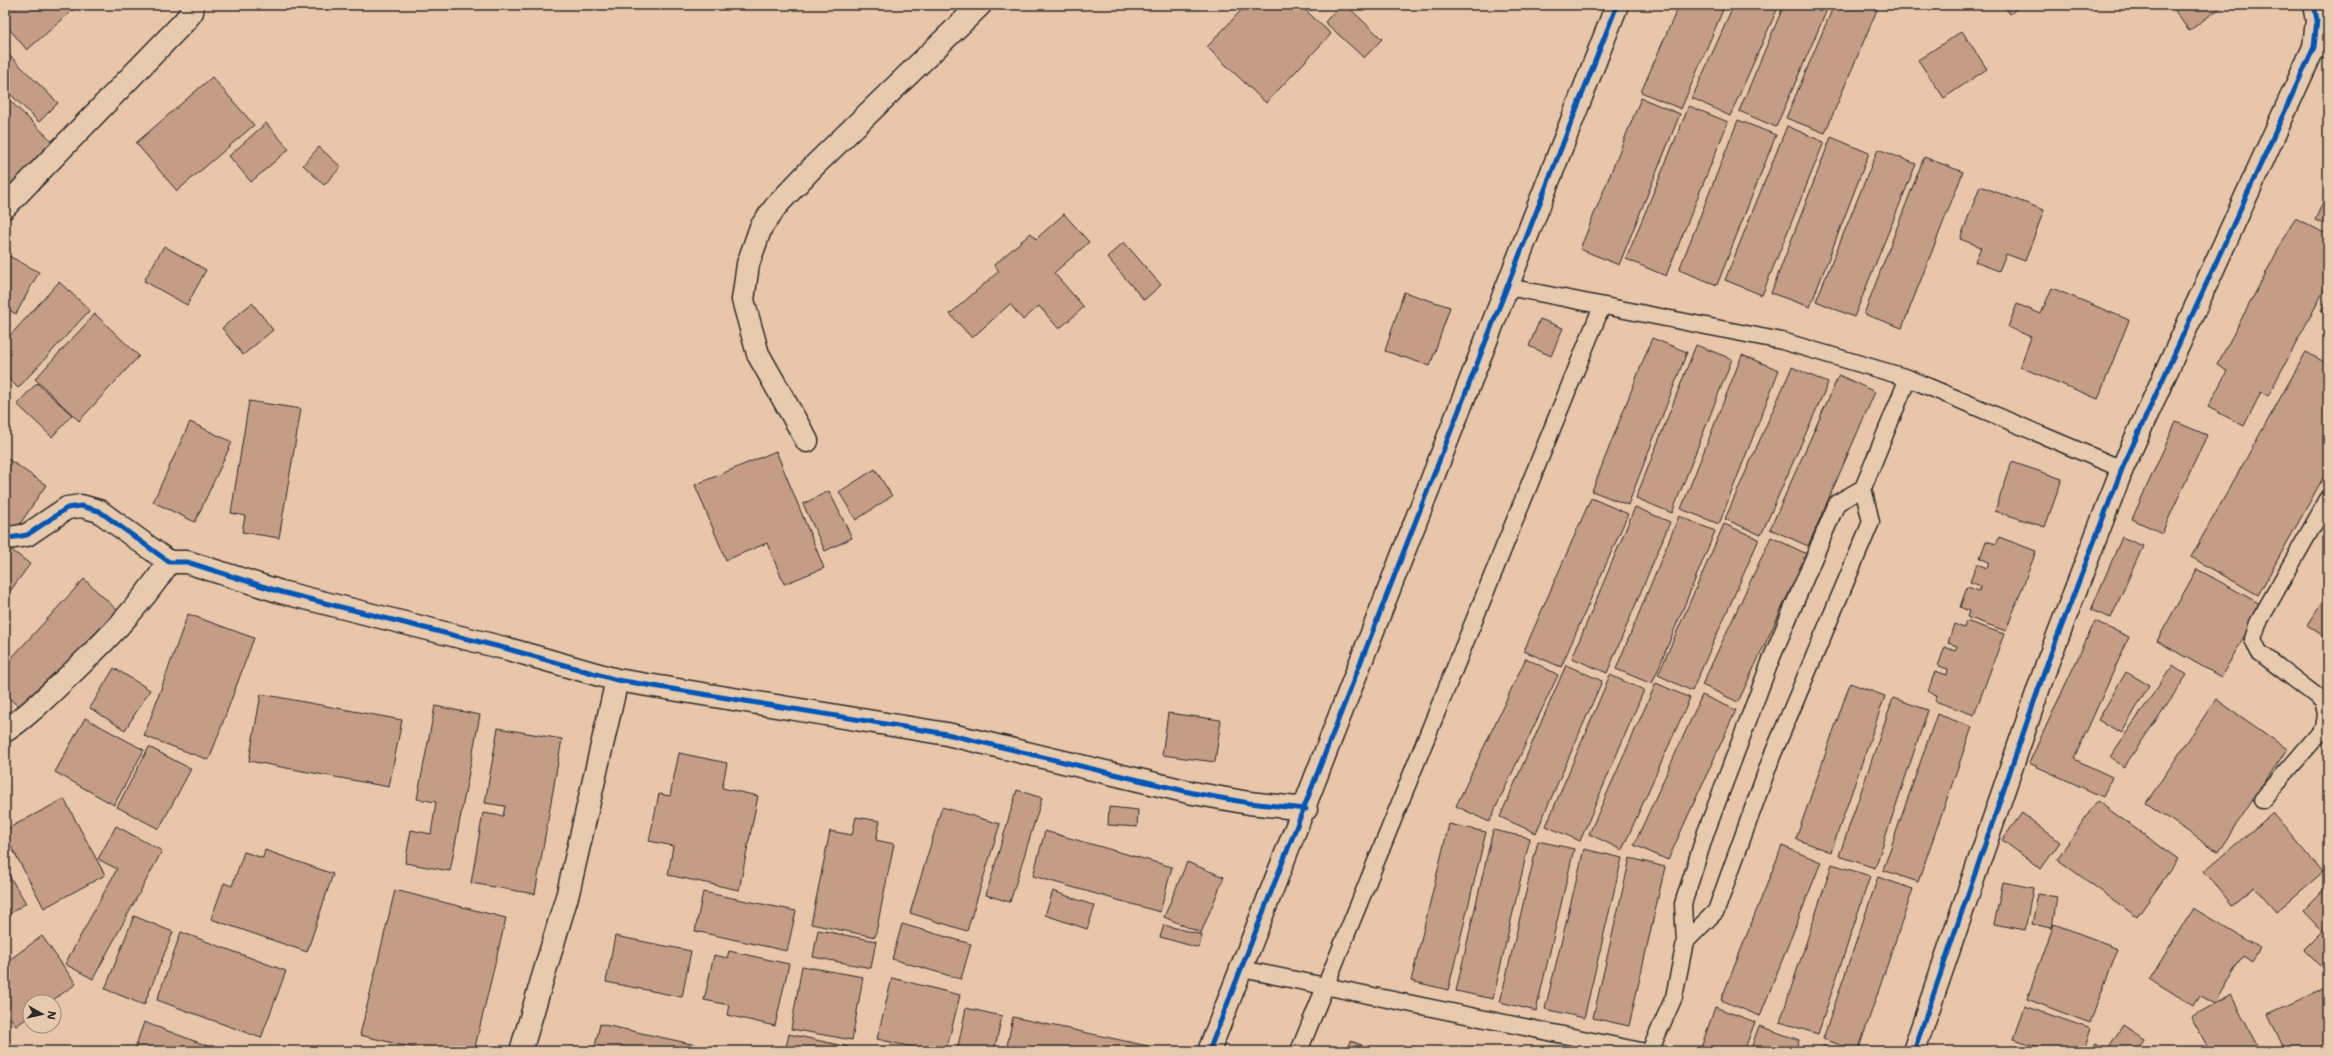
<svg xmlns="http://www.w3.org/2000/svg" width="2333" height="1056" font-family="'Shantell Sans',sans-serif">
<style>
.building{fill:#c59d86;stroke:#2b2b2b}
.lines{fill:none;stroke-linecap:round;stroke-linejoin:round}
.service-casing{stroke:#2b2b2b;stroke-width:19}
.minor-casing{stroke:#2b2b2b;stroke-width:25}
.service{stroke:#e8cbaf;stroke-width:16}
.minor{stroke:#e8cbaf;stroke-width:22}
.cycleway-casing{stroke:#e8cbaf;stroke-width:8}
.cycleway{stroke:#0057b8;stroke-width:5}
</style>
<rect width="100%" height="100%" fill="#e9c6aa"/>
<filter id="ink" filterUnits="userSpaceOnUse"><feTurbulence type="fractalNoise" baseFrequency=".025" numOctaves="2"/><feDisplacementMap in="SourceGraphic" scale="8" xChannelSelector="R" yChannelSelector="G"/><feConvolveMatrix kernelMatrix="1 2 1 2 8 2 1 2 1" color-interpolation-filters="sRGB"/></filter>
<g filter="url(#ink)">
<path class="building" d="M5,5H79L27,50L5,24Z
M1246,5H1300L1331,34L1266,103L1207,47Z
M1340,5H1346L1382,39L1364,58L1325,22Z
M1679,5H1725L1681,109L1641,92Z
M1734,5H1779L1730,116L1692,98Z
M1784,5H1829L1776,127L1739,111Z
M1834,5H1879L1825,133L1786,118Z
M2003,5H2021L2010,14Z
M2171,5H2224L2189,31Z
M1962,31L1987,69L1944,98L1918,60Z
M5,51L58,103L39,122L5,89Z
M212,77L254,125L177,191L136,143Z
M5,96L54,143L5,194Z
M1641,98L1680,114L1619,265L1580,249Z
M1689,106L1728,122L1666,276L1626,259Z
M1738,120L1776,135L1717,285L1679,270Z
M266,123L289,149L251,182L229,156Z
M1787,126L1824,142L1762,295L1725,280Z
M1831,137L1869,153L1810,307L1771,293Z
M319,147L341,167L324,185L303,165Z
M1878,149L1916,164L1854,317L1816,301Z
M1924,157L1963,172L1902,328L1864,314Z
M1980,186L2044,210L2025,261L2006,254L1999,271L1975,262L1981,247L1960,239Z
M2328,191V226L2315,220Z
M1064,214L1089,242L1054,273L1084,307L1059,329L1039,306L1023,320L1010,304L972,338L950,314L999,271L994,265L1031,233L1036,239Z
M2295,218L2328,235V283L2268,396L2261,392L2244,426L2208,407L2227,371L2217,365Z
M1124,242L1161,285L1144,300L1107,257Z
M164,246L206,270L187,305L144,281Z
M5,254L39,272L16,314L5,308Z
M59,282L90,310L18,388L5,375V341Z
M2052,288L2129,320L2098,399L2020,367L2031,337L2008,327L2017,304L2041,314Z
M1404,292L1450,307L1430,366L1385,351Z
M2328,296V314L2321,310Z
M252,303L273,330L243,355L222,328Z
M95,314L139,356L79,421L35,379Z
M1540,319L1563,328L1551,356L1529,346Z
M1652,338L1687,352L1628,505L1592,491Z
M1696,345L1732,359L1672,513L1636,498Z
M2306,352L2328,364V469L2258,595L2191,557Z
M1742,355L1779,370L1719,524L1681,509Z
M1792,367L1828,383L1761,535L1725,519Z
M1839,375L1875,392L1808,546L1770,529Z
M37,383L72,415L52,437L17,404Z
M249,401L301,409L279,538L242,532L245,516L231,513Z
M190,422L232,442L195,522L153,502Z
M2176,422L2207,435L2162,533L2132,519Z
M776,451L824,568L784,584L767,543L726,560L695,485Z
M5,457L46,485L12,536L5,531Z
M2012,462L2062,479L2045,527L1995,511Z
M875,469L892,496L856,520L839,492Z
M829,491L852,538L825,551L803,504Z
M1591,498L1628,514L1561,667L1524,651Z
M1635,507L1670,522L1607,673L1572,658Z
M1679,516L1715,531L1652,684L1616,669Z
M1724,524L1759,539L1692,691L1658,675Z
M1771,537L1807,554L1738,702L1702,685Z
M1999,537L2036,551L2006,631L1967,617L1969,611L1960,607L1967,587L1979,591L1981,586L1970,582L1977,564L1987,568L1989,562L1980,558L1986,541L1996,544Z
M2122,537L2143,546L2111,618L2091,610Z
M5,545L30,564L5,598Z
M2197,569L2262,605L2221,677L2157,641Z
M84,579L117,610L23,711L5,694V665Z
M2328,592V639L2307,625Z
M188,614L254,638L209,760L144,736Z
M1966,621L2004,634L1974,715L1935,701L1937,695L1928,692L1935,671L1947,675L1948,669L1938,666L1945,647L1955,651L1957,646L1948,643L1954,624L1964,628Z
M2095,621L2129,637L2074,759L2112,777L2103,797L2029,763Z
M1526,658L1558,675L1489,822L1456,806Z
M1566,665L1602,681L1536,833L1500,817Z
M2173,665L2187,675L2124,767L2110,757Z
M114,668L150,690L125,730L90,708Z
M2126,672L2149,685L2122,733L2098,720Z
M1610,675L1644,690L1580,841L1546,826Z
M1656,683L1690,698L1622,850L1589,834Z
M1850,683L1885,696L1831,852L1796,839Z
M261,694L402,720L389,787L249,761Z
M1702,695L1736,710L1668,860L1634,845Z
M1893,698L1928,710L1875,868L1839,856Z
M2216,699L2287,749L2218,852L2146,803Z
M435,706L480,715L450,871L405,863L411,830L431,834L436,802L417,799Z
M1168,713L1221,720L1215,762L1162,755Z
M1937,714L1972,727L1918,882L1883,870Z
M85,718L144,750L114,805L55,772Z
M498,728L562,739L535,894L471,883L483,813L503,816L505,806L485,803Z
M149,747L191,769L159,829L117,807Z
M679,753L727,763L722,788L758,796L739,890L668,875L673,846L649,841L659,794L670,796Z
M1017,790L1042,798L1010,902L986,895Z
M64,799L105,875L44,908L5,835V830Z
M2097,801L2178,859L2137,917L2057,859Z
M942,807L1000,824L967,931L910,913Z
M1109,807L1138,810L1137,827L1108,825Z
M2022,813L2060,842L2041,869L2002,840Z
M2273,813L2323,872L2276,912L2254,887L2232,905L2204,871Z
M856,817L880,821L876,840L894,844L875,937L811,924L830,831L852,835Z
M1449,824L1486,832L1448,990L1411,981Z
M116,826L162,851L93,979L65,964L117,869L98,859Z
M1493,830L1530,838L1493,999L1456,991Z
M1045,831L1172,867L1160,912L1033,876Z
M1538,841L1574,849L1536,1011L1500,1002Z
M1782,846L1821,862L1760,1016L1721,1000Z
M1584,849L1622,858L1584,1018L1545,1009Z
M265,850L333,874L307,952L211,919L224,883L232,886L244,852L263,858Z
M1630,858L1665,867L1629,1026L1593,1018Z
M1187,862L1224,877L1201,933L1164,917Z
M1832,864L1870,876L1818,1034L1780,1022Z
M5,869L26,903L5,917Z
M1878,877L1913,889L1858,1051L1823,1039Z
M2003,882L2033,888L2025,930L1994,924Z
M2328,885V973L2304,949L2322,931L2303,911Z
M395,890L506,918L474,1051H426L360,1035Z
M1053,891L1095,906L1087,929L1045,915Z
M703,892L796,911L787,951L695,931Z
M2038,894L2057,897L2052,928L2032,924Z
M2193,908L2260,948L2252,961L2243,955L2214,1004L2200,996L2194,1006L2150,979Z
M134,916L173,932L144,1005L105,989Z
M902,924L971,944L961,979L892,959Z
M2054,924L2118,948L2090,1023L2027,999Z
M1164,925L1202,935L1199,948L1160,937Z
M818,930L876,941L871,968L813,957Z
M181,932L286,971L261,1038L157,1000Z
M42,936L76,984L50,1002H30V1016L16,1026L5,1010V963Z
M615,936L691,951L682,997L606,982Z
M729,951L789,964L775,1026L727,1015L729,1005L704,1000L714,955L727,958Z
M802,966L863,977L852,1040L791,1029Z
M892,978L960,995L946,1051H930L877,1039Z
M2323,989L2328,1000V1051H2285L2268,1014Z
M2231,995L2261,1051H2210L2191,1017Z
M2025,1006L2091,1029L2083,1051H2051L2014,1039Z
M1715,1007L1755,1022L1744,1051H1700Z
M966,1008L1002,1016L994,1051H957Z
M1013,1017L1148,1046L1147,1051H1006Z
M144,1022L221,1051H134Z
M600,1024L724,1051H594Z
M2123,1025L2144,1039L2136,1051H2090L2096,1043L2107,1050Z
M1759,1026L1799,1040L1795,1051H1750Z
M789,1034L848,1047L847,1051H785Z
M1351,1041L1377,1051H1347Z
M1823,1046L1837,1051H1821Z"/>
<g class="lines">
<g class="service-casing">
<path id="service" d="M2314,47L2328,50
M1508,287L1782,341L1908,378L2122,469
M2262,800L2324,728L2326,714L2323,701L2259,652L2253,639L2258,623L2328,499
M1685,942L1716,911L1772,756L1871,522L1863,488L1908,378
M1242,969L1641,1051
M1299,1051L1602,306
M1650,1051L1674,997L1685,942L1683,904L1706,832L1772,657L1837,503L1863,488"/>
</g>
<g class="minor-casing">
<path id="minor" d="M5,207L183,23L192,12L193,5
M807,441L758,354L743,300L748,264L761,227L776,206L815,165L980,5
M5,536L9,538L27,535L67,508L81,506L99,511L169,562H187L281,592L508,649L617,680L947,734L1193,793L1249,803L1306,809
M5,731C25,718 41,702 59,685C99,648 139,608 169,562
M521,1051L568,893L617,680
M1209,1051L1617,5
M1914,1051L2047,664L2122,469L2314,47L2317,20L2314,5"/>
</g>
<use href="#service" class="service"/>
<use href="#minor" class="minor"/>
<g class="cycleway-casing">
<path id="cycleway" d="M5,536L9,538L27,535L67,508L81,506L99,511L169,562H187L281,592L508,649L617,680L947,734L1193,793L1249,803L1306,809
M1209,1051L1617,5
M1914,1051L2047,664L2122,469L2314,47L2317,20L2314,5"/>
</g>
<use href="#cycleway" class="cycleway"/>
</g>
</g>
<rect width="2333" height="1056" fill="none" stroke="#e8cbaf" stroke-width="20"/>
<rect x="10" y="10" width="2313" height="1036" fill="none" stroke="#2b2b2b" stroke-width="1.5" filter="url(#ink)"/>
<g transform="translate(42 1014) rotate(98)"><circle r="19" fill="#e8cbaf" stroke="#9c8b7a"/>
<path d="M0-3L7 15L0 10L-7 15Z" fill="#2b2b2b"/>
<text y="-6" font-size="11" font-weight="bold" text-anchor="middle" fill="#2b2b2b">N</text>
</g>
</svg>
